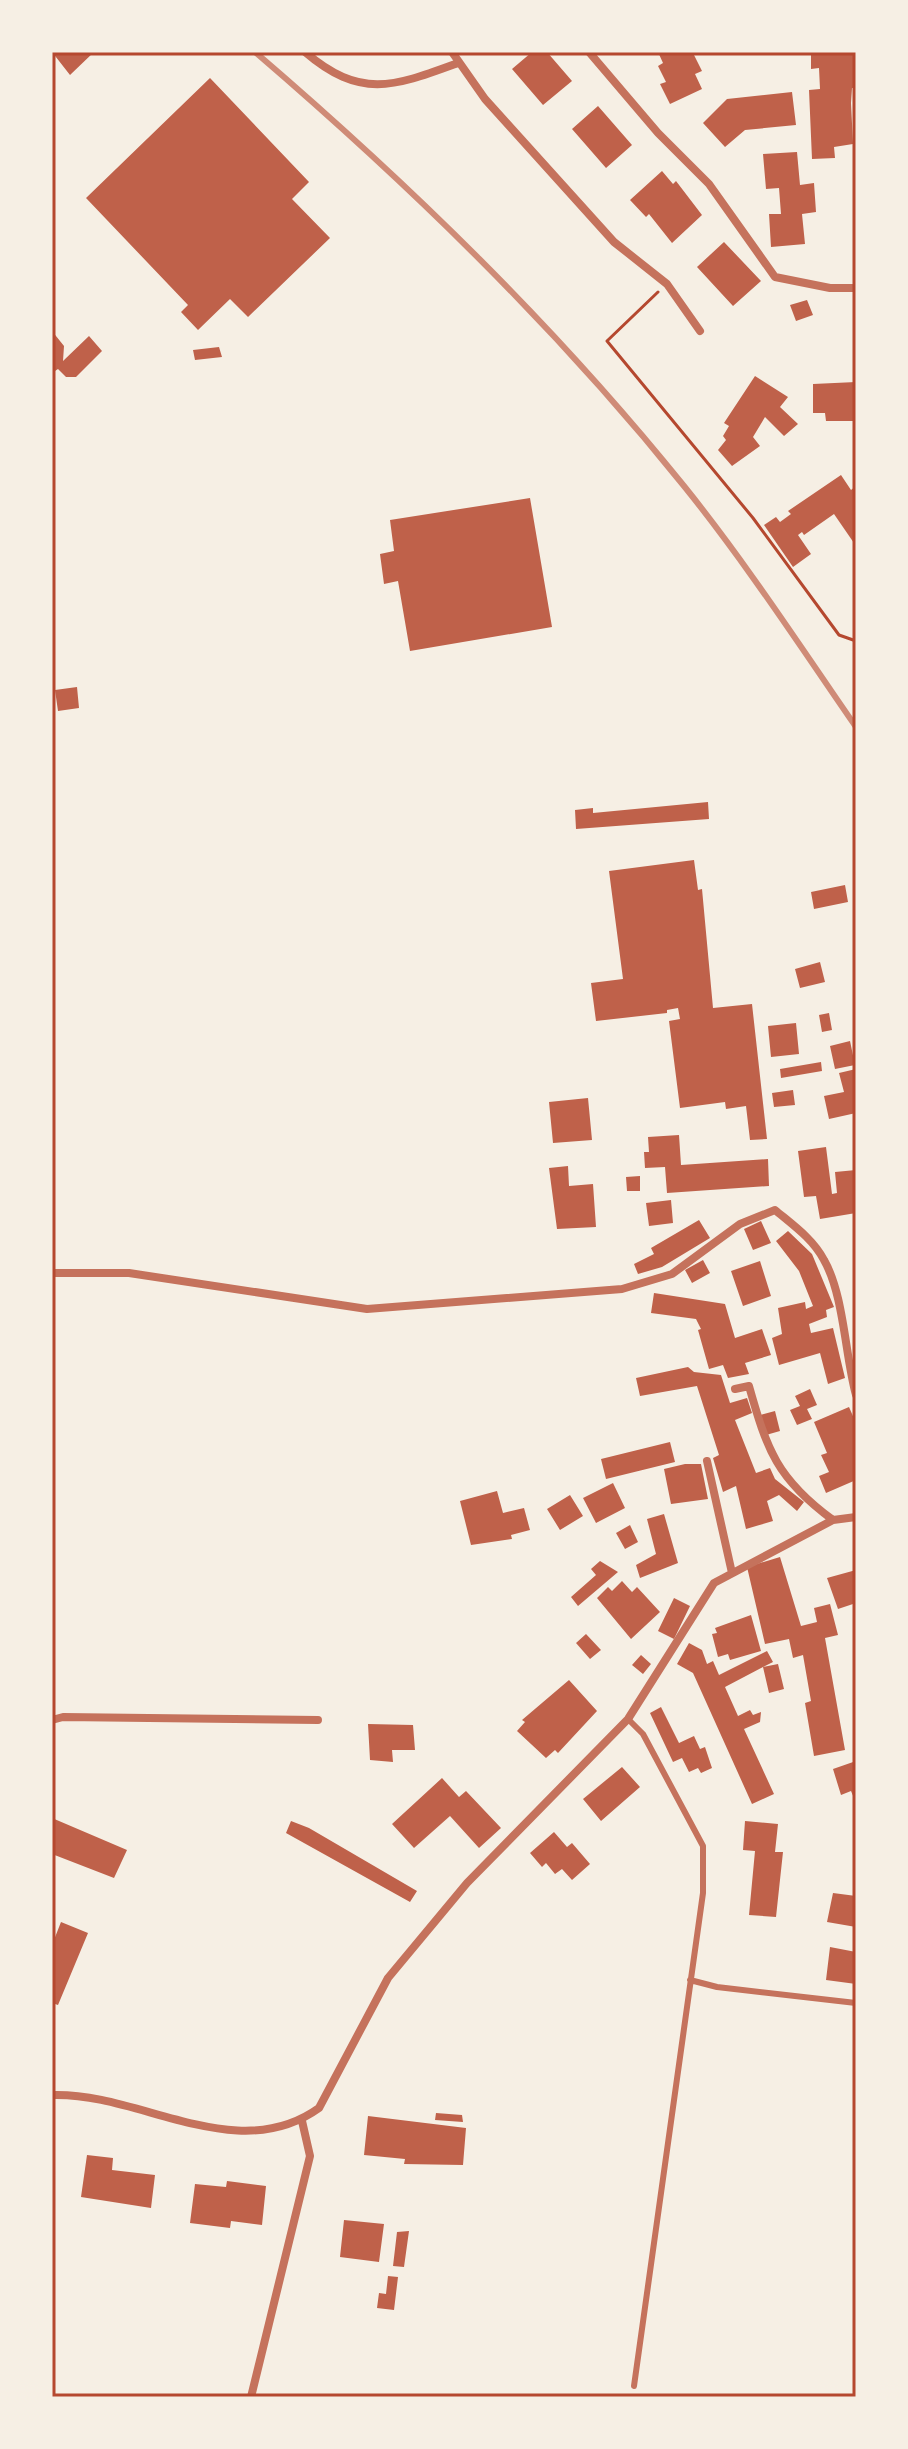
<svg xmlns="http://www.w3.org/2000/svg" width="908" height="2449" font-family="'PT Sans Narrow',sans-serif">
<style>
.building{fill:#bf614a}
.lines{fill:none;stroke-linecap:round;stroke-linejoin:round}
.path{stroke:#b5482f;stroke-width:3}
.service{stroke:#c5725c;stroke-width:6}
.minor{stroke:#c5725c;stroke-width:8}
.rail{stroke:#cf8b77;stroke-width:6}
.neatline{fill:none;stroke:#b5482f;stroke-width:3}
</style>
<rect width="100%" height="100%" fill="#f6efe4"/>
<path class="building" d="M52,52H94L70,75Z
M532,52H547L572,81L543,105L512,69Z
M658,52H700L694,55L702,71L695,74L702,89L670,104L660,84L666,82L658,66L663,63Z
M811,52H856V88H852L851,103L853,144L834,147L835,158L812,159L809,90L820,89L819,68L811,69Z
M210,78L309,182L292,199L330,238L248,317L230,299L198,330L181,312L188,305L86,198Z
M792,92L796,125L745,130L725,147L703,123L727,99Z
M598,106L632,145L606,168L572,129Z
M797,152L800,185L814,183L816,212L802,214L805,244L771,247L769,214H781L779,188L766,189L763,154Z
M662,171L673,184L676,181L702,215L672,243L649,214L646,217L630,200Z
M724,242L761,281L733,306L697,267Z
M807,300L813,315L796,321L790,305Z
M52,331L64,346L63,361L89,336L102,351L76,377H66L58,369L52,373Z
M219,347L222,357L195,360L193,350Z
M755,376L788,397L780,407L798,424L784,436L765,417L753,437L760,446L732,466L718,450L726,440L723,436L729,426L724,423Z
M856,382V421H826L825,413H813V384Z
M841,475L851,490L856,486V546L834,514L804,535L802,532L798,535L811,554L793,567L764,525L776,517L780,522L791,514L788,511Z
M530,498L552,627L410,651L398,581L384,584L380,554L394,551L390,520Z
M77,687L79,708L58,711L55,690Z
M708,802L709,819L576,829L575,810L593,808V813Z
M694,860L698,890L702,889L713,1008L752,1004L767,1139L750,1140L746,1106L726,1109L725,1102L680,1108L669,1021L680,1019L678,1008L667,1010V1013L596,1021L591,983L623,979L609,871Z
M845,885L848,902L814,909L811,892Z
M820,962L825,982L800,988L795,969Z
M829,1013L832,1030L822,1032L819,1015Z
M796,1023L799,1054L771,1057L768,1026Z
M850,1041L855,1065L835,1069L830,1046Z
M821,1062L822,1071L781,1078L780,1069Z
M856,1069V1113L829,1119L824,1096L844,1092L839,1073Z
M793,1090L795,1105L774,1107L772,1093Z
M588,1098L592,1140L553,1143L549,1102Z
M679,1135L681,1165L768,1159L769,1186L667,1193L665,1167L645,1168L644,1152H649L648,1137Z
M826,1147L832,1194L837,1193L835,1172L856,1170V1213L820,1219L816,1196L804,1197L798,1151Z
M568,1166L569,1186L593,1184L596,1227L557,1229L549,1168Z
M640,1176V1191H627L626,1177Z
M671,1200L673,1223L649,1226L646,1203Z
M699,1220L710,1238L662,1267L638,1274L634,1264L654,1254L651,1248Z
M761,1221L771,1243L753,1250L744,1229Z
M788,1231L812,1254L834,1307L826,1310L827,1317L809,1324L811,1333L833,1328L845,1378L828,1384L820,1353L779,1365L772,1338L782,1334L778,1308L805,1302L806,1309L813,1306L799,1271L776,1241Z
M703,1260L710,1273L692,1283L685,1270Z
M760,1261L771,1296L743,1306L731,1271Z
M654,1293L725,1304L735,1338L762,1329L771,1355L745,1363L749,1374L728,1378L723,1365L709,1369L698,1330L701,1329L696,1319L651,1313Z
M688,1367L694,1372L721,1375L730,1403L747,1398L752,1413L735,1420L756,1473L770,1468L775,1479L804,1502L797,1511L779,1495L767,1501L773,1521L746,1529L736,1486L723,1492L713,1458L719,1455L697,1386L640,1396L636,1378Z
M810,1389L817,1405L807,1409L812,1419L797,1425L790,1410L800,1406L795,1396Z
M849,1407L856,1423V1480L826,1493L819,1476L829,1472L821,1455L827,1453L814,1422Z
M775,1411L780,1431L766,1435L760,1415Z
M670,1442L675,1462L606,1479L601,1459Z
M685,1464H701L708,1499L671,1504L664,1469Z
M613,1483L625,1508L596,1523L583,1498Z
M497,1491L503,1513L524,1508L530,1530L511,1535L512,1539L471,1545L460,1501Z
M570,1495L583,1516L560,1530L547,1509Z
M664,1514L678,1563L640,1578L636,1565L656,1554L647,1519Z
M630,1525L638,1542L625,1549L616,1533Z
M780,1557L801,1626L817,1622L814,1608L830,1604L838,1635L825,1638L845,1750L814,1756L805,1703L811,1701L803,1655L793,1658L789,1639L765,1644L747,1567Z
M600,1561L618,1572L578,1606L571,1597L596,1575L591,1569Z
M856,1570V1603L838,1609L827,1578Z
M622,1581L632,1592L637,1587L660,1612L631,1639L597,1598L608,1587L612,1591Z
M674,1598L690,1606L674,1639L658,1631Z
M751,1615L761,1651L730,1660L728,1654L718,1657L712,1634L717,1633L715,1628Z
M586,1634L601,1650L590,1659L576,1643Z
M689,1643L702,1650L707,1664L713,1661L719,1675L767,1651L773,1662L763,1667L778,1664L784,1689L769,1693L763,1667L725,1687L738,1716L750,1710L753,1715L761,1712L760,1722L744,1729L774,1794L752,1804L693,1673L677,1664Z
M641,1655L651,1664L643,1674L632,1665Z
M569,1680L597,1711L558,1753L555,1750L546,1758L517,1731L525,1722L522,1720Z
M661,1707L679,1743L694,1736L700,1749L705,1747L712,1768L701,1773L698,1768L689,1772L682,1758L673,1762L650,1713Z
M368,1724L413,1725L415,1750H392L393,1762L370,1760Z
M856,1761V1803L851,1791L841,1795L833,1769Z
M622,1767L640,1787L601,1821L583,1799Z
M442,1778L459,1797L466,1791L501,1828L479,1848L450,1816L414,1848L392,1824Z
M52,1818L127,1850L114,1878L52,1854Z
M291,1821L309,1828L417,1891L410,1902L286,1833Z
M745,1821L778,1824L775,1852H783L776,1917L749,1915L755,1851L743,1850Z
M554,1832L567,1847L572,1843L590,1864L572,1880L562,1869L555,1874L546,1863L542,1867L530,1853Z
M833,1893L856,1896V1927L827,1922Z
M61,1922L88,1933L58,2005L52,2003V1945Z
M830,1947L856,1952V1984L826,1980Z
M436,2113L462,2115L463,2122L435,2120Z
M368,2116L466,2128L463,2165L404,2164L405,2159L364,2155Z
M87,2155L113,2158L112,2170L155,2175L151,2208L81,2197Z
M227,2181L266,2186L262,2225L231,2221L230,2228L190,2223L195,2184L226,2187Z
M344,2220L384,2224L379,2262L340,2257Z
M409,2231L404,2267L393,2266L397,2232Z
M388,2276L398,2277L394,2310L377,2308L379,2293L386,2294Z"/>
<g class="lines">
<path class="path" d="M658,292L607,341L753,518L839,635L856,641"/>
<path class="service" d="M628,1719L643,1734L703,1846V1893L634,2386
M690,1980L717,1987L856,2003"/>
<path class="minor" d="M305,52C361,100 395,86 458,63
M452,52L485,99L614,242L667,284L700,331
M589,52L658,133L709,184L775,277L830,288H856
M52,1273H129L367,1309L622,1289L672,1274L740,1224L775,1210C793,1225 813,1239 824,1260C844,1295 845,1355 856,1395
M735,1389L749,1386C767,1450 777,1479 833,1520
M707,1461L732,1573
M52,1720L63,1717L318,1720
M52,2095C140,2092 237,2167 319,2108L388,1978L467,1883L628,1719L714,1583L833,1520L856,1517
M251,2397L310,2156L302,2121"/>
<path class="rail" d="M255,52C410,185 555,326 684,486C746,563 800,646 856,727"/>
</g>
<rect width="908" height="2449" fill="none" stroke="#f6efe4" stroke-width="108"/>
<rect x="54" y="54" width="800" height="2341" class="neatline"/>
</svg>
